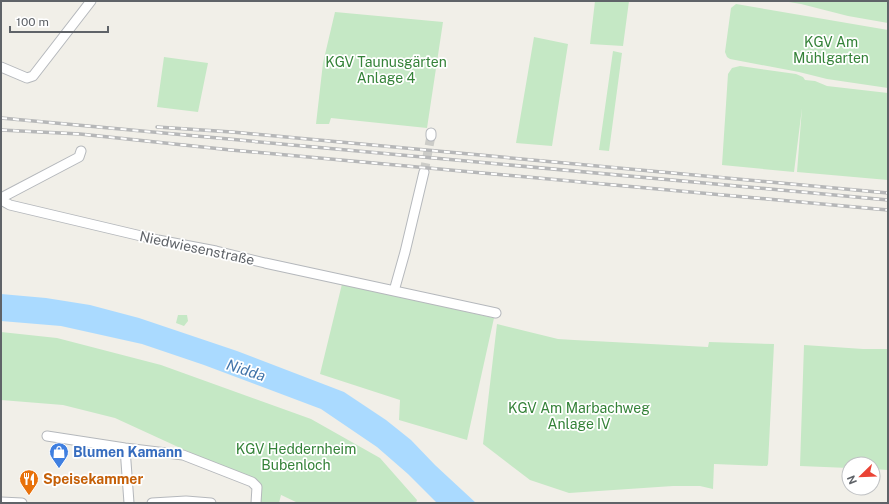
<svg xmlns="http://www.w3.org/2000/svg" width="889" height="504" font-family="'Public Sans',sans-serif">
<style>
.green{fill:#c5e8c5}
.water{fill:#aadaff}
.lines{fill:none;stroke-linecap:round;stroke-linejoin:round}
.minor-tunnel{stroke:#ccccc8;stroke-width:9;stroke-dasharray:9 4.5;stroke-linecap:butt}
.minor-casing{stroke:#b5b8bc;stroke-width:11}
.minor{stroke:#fff;stroke-width:9}
.rail-casing{stroke:#b6b7b8;stroke-width:3.5}
.rail{stroke:#fff;stroke-width:2;stroke-dasharray:6;stroke-linecap:butt}
.labels{text-anchor:middle;dominant-baseline:central;stroke-width:3.5;stroke-linejoin:round;paint-order:stroke}
.park-label{font-size:14px;fill:#348238;stroke:#fff}
.street-label{font-size:14px;fill:#5f6368;stroke:#fff}
.shop-label{font-size:14px;font-weight:bold;fill:#366cbe;stroke:#fff;text-anchor:start}
.food-label{font-size:14px;font-weight:bold;fill:#c56008;stroke:#fff;text-anchor:start}
.water-label{font-size:15px;font-style:italic;fill:#4174aa;stroke:#fff}
</style>
<rect width="100%" height="100%" fill="#f1efe8"/>
<path class="green" d="M595,1H629L623,46L590,44Z
M783,1H888V23L848,16L801,4Z
M736,4L888,30V88L827,79L799,72L730,59L727,57L725,52L731,8Z
M335,12L443,22L427,128L331,118L329,124H316L323,63Z
M534,37L568,44L552,146L516,143Z
M613,51L622,53L609,151L599,150Z
M164,57L208,63L198,112L157,107Z
M740,66L796,74L803,77L805,80L815,81L827,86L888,93V180L797,172L802,108L794,172L722,165L728,74L732,68Z
M342,284L494,318L467,440L399,420L400,400L320,374Z
M178,315H187L188,321L184,326L176,323Z
M497,324L558,339L574,340L708,347L709,342L774,344L768,464L767,466L714,464L713,489L700,486H673L569,493L530,480L483,444Z
M1,332L57,338L161,365L311,419L380,458L417,500L416,503H298L277,493L281,495L279,503L259,502V484L115,418L63,405L1,400Z
M804,345L863,349H888V470L873,469V464H849V468L800,466Z"/>
<path class="water" d="M1,294L46,298L90,305L139,318L237,351L344,392L386,420L411,440L435,465L476,503H437L408,474L377,447L321,409L204,365L142,344L61,326L1,321Z"/>
<g class="lines">
<path class="minor-tunnel" d="M424,172L431,136"/>
<g class="minor-casing">
<path id="minor" d="M1,67L27,78L33,76L91,1
M431,136V133
M1,198L79,157L81,151
M1,200L10,205L158,240L216,251L265,263L496,313
M394,291L405,252L424,172
M47,436L125,448L183,455L252,482L257,487L256,503
M125,448L129,503
M1,502L22,503
M152,503L186,501L211,503"/>
</g>
<use href="#minor" class="minor"/>
<g class="rail-casing">
<path id="rail" d="M1,118L888,200
M157,127L232,132L888,193
M1,130L80,134L231,150L888,210"/>
</g>
<use href="#rail" class="rail"/>
</g>
<defs>
<g id="shop-pin" transform="scale(1)"><path d="M0 17L-7.5 6A9.5 9.5 0 1 1 7.5 6Z" fill="#3f7fe0" stroke="#fff"/><path d="M-5-2.5h2.3a2.7 3.5 0 0 1 5.4 0H5L5.5 6h-11ZM-1.5-2.5h3a1.5 2.3 0 0 0-3 0Z" fill="#fff"/></g>
<g id="restaurant-pin" transform="scale(1)"><path d="M0 17L-7.5 6A9.5 9.5 0 1 1 7.5 6Z" fill="#e8710a" stroke="#fff"/><path d="M-5-6h1v4h1v-4h1v4h1v-4h1v5L-1.5 .5V6h-2V.5L-5-1ZM5-6V6H3V1.5H1.5Q1.5-4 5-6Z" fill="#fff"/></g>
</defs>
<g fill-rule="evenodd">
<use href="#shop-pin" x="59" y="452"/>
<use href="#restaurant-pin" x="29" y="479"/>
</g>
<g class="labels">
<g class="park-label">
<text x="831" y="42">KGV Am<tspan x="831" dy="16">Mühlgarten</tspan></text>
<text x="386" y="62">KGV Taunusgärten<tspan x="386" dy="16">Anlage 4</tspan></text>
<text x="579" y="408">KGV Am Marbachweg<tspan x="579" dy="16">Anlage IV</tspan></text>
<text x="296" y="449">KGV Heddernheim<tspan x="296" dy="16">Bubenloch</tspan></text>
</g>
<g class="street-label">
<text transform="translate(197 248) rotate(12)">Niedwiesenstraße</text>
</g>
<g class="shop-label">
<text x="73" y="452">Blumen Kamann</text>
</g>
<g class="food-label">
<text x="43" y="479">Speisekammer</text>
</g>
<g class="water-label">
<text transform="translate(246 370) rotate(18)">Nidda</text>
</g>
</g>
<rect width="889" height="504" fill="none" stroke="#5f6368" stroke-width="4"/>
<g transform="translate(861 476) rotate(247)"><circle r="19" fill="#ffffff" stroke="#bfc1c3"/>
<path d="M0-3L7 15L0 10L-7 15Z" fill="#ea4335"/>
<text y="-6" font-size="11" font-weight="bold" text-anchor="middle" fill="#5f6368">N</text>
</g>
<path d="M10 26v6h98v-6" fill="none" stroke="#5f6368" stroke-width="2"/>
<text x="16" y="26" font-size="12" fill="#5f6368" stroke="#ffffff" stroke-width="3" paint-order="stroke">100 m</text>
</svg>
